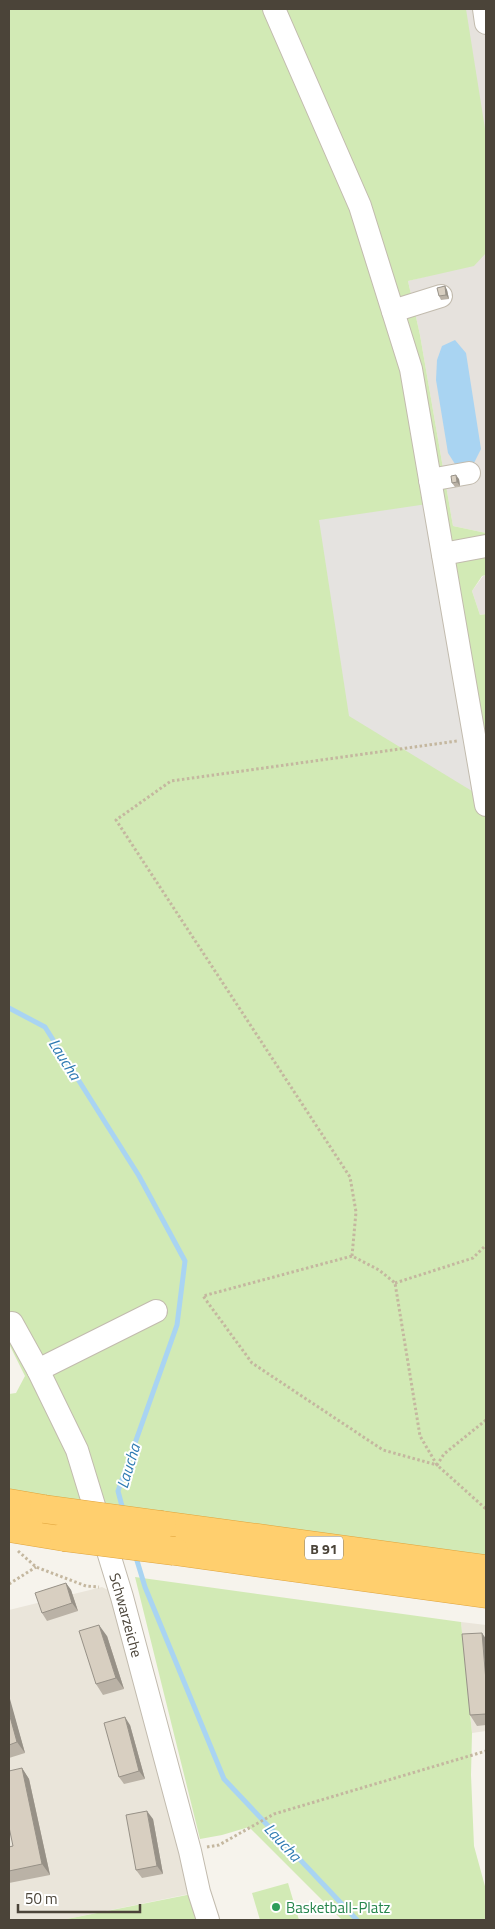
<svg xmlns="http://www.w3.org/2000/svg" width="495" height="1929" font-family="'Titillium Web',sans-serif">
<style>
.residential{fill:#eae5da}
.industrial{fill:#e6e2dd}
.green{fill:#d2eab5}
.parking{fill:#e5e3e0}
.water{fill:#a9d4f2}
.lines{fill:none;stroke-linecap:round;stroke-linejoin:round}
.stream{stroke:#a9d4f2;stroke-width:5}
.minor-casing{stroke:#c2bbae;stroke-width:24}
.highway-casing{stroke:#e0a43c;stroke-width:29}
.path{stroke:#c4b79f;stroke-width:3;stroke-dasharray:2.5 2.5;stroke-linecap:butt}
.minor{stroke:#fff;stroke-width:22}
.highway{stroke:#ffcf6e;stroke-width:28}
.highway-bridge-casing{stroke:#e0a43c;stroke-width:29;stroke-linecap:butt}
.highway-bridge{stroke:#ffcf6e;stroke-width:28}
.wall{fill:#bab2a6}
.shaded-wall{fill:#979187}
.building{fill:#d8cfc1;stroke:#979187}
.leisure-dot{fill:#2e9e5b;stroke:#fff;stroke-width:2}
.labels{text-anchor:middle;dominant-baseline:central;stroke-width:4;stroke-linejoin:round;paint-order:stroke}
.shield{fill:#fff;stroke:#817c74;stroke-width:1}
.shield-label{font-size:14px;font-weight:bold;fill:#4b4439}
.street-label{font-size:15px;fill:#4b4439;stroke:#fff}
.leisure-label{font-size:15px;fill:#27864d;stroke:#fff;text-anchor:start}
.water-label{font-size:16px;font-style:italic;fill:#2e7ab2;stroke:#fff}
</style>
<rect width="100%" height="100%" fill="#f6f3ec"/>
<path class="residential" d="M102,1587L122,1597L199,1892L62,1920H9V1610Z
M461,1622L486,1625V1731L472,1733Z"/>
<path class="industrial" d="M398,9H486V533L453,526L420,335L408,281L443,272Z
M486,575V614L480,615L472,591L483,576Z"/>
<path class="green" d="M9,9H466L486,135V253L474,266L408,281L420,335L453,526L486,533V575L482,576L472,591L480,615L486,614V1558L9,1492V1394L16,1393L25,1376L9,1344Z
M135,1577L461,1622L472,1733L471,1775L474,1846L486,1890V1920H342L249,1827L222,1835L200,1839Z
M288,1883L299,1920H260L252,1893Z
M192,1894L199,1920H62Z"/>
<path class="parking" d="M434,503L485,799L349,716L319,520Z"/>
<path class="water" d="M455,340L466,353L481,449L474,463L455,464L448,453L436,380L437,360L442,346Z"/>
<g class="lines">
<path class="stream" d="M9,1008L45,1027L139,1176L185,1261L177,1325L118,1491L123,1510
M135,1554L145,1587L224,1779L357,1920"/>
<g class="minor-casing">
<g id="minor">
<path d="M274,9L360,206L411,369L486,805"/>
<path d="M484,9L486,23"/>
<path d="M393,311L441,296"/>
<path d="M430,480L469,473"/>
<path d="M443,554L486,546"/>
<path id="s1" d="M12,1323L38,1370L77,1450L122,1597L190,1851L199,1892L208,1920"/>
<path d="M38,1370L156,1311"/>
</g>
</g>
<g class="highway-casing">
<path id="highway" d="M9,1503L44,1509
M162,1525L486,1569
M9,1528L64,1537
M174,1551L486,1594"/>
</g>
<path class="path" d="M352,1256L356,1212L350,1177L116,820L171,781L457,741
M395,1283L473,1258L486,1245
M486,1420L444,1454L437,1465L383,1450L252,1363L203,1296L352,1256L379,1270L395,1283L420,1436L437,1465L486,1509
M18,1551L36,1567L86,1586L99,1587
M9,1584L36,1567
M207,1847L219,1845L274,1814L486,1751"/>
<use href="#minor" class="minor"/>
<use href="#highway" class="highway"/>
<g class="highway-bridge-casing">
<path id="highway-bridge" d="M44,1509L162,1525
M64,1537L174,1551"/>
</g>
<use href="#highway-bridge" class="highway-bridge"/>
</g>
<path class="wall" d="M445,286L447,290L449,299L441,300L439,296Z
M459,479L460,486L455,487L452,483Z
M66,1583L71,1590L78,1611L47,1621L42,1613Z
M482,1633L486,1639V1725L477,1726L470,1715Z
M107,1636L124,1689L103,1695L96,1684Z
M9,1698L25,1753L9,1758Z
M130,1725L145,1779L124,1784L119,1777Z
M22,1768L29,1779L50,1875L9,1883V1847L13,1846Z
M153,1819L163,1874L142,1878L136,1870Z"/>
<path class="shaded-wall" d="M445,286L447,290L449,299L446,295Z
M456,475L459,479L460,486L457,482Z
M66,1583L71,1590L78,1611L72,1603Z
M99,1625L107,1636L124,1689L116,1678Z
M482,1633L486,1639V1681Z
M9,1698L10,1699L25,1753L17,1742L9,1713Z
M125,1717L130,1725L145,1779L139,1771Z
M22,1768L29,1779L50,1875L42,1864Z
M147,1811L153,1819L163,1874L157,1866Z"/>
<path class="building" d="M445,286L446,295L439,296L437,288Z
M456,475L457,482L452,483L451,476Z
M66,1583L72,1603L42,1613L35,1593Z
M99,1625L116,1678L96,1684L79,1631Z
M482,1633L486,1681V1714L470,1715L462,1634Z
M9,1713L17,1742L9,1745Z
M125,1717L139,1771L119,1777L104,1723Z
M22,1768L42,1864L9,1871V1847L13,1846L9,1827V1771Z
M147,1811L157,1866L136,1870L126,1815Z"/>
<circle class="leisure-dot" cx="276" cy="1907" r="5"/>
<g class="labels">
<rect class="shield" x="305" y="1536.5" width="38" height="23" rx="4"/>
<g class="shield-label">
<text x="324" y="1548">B 91</text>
</g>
<g class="street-label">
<text stroke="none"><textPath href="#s1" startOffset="315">Schwarzeiche</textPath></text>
</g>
<g class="leisure-label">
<text x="286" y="1907">Basketball-Platz</text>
</g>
<g class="water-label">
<text transform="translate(65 1059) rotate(58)">Laucha</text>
<text transform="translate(128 1466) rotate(-73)">Laucha</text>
<text transform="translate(283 1842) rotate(47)">Laucha</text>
</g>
</g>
<rect width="495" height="1929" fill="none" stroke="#4b4439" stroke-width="20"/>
<path d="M18 1904v8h122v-8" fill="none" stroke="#4b4439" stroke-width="2.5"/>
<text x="25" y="1904" font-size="15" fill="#4b4439" stroke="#ffffff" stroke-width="4" paint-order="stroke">50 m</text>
</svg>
